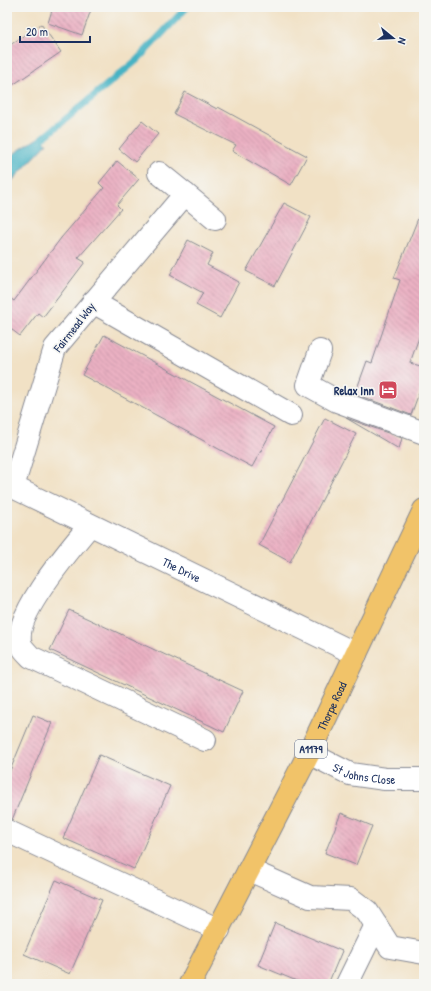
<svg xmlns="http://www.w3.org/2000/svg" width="431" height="991" font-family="'Patrick Hand',sans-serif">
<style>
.water{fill:#47b3c4;stroke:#317191}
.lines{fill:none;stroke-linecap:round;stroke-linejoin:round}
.stream{stroke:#47b3c4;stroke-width:7}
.building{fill:url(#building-back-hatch)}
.minor-casing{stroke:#868892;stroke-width:24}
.major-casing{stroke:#868892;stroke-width:24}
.minor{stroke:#fff;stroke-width:22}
.major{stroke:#f1c369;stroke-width:22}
.labels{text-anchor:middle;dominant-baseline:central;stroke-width:3.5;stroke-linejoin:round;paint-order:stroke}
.shield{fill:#f6f6f2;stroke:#5d6b8a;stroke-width:1}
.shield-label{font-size:11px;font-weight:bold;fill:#1b2f5e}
.street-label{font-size:12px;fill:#1b2f5e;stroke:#f6f6f2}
.poi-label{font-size:12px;font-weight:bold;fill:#1b2f5e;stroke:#f6f6f2;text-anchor:end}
</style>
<defs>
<pattern id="building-back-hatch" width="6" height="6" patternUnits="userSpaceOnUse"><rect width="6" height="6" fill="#ebb1c3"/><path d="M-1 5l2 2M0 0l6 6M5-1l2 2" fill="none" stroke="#be90a2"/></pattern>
</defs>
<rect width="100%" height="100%" fill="#f6f6f2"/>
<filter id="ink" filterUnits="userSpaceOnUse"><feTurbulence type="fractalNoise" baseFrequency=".025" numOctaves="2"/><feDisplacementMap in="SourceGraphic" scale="8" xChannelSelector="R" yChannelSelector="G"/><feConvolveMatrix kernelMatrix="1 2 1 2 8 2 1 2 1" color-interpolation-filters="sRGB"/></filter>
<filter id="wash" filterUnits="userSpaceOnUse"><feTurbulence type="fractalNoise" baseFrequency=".012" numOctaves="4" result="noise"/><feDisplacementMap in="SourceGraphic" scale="16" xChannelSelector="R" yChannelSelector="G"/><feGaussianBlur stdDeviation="0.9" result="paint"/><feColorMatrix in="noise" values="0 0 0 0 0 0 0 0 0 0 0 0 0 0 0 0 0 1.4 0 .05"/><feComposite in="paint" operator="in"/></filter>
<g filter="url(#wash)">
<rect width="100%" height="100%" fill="#f1e1c5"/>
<path class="water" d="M41,136L47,144L7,186V158Z"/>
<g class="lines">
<path class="stream" d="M43,138L137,60L187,7"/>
</g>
<g id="blocks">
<path class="building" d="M53,7H92L82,35L48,23Z
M41,24L61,52L7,89V47Z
M185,92L217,109L218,107L307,156L291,185L232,151L236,145L174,114Z
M142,121L158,134L135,162L119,149Z
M117,161L139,179L117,205L121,209L78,258L85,262L60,295L43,317L38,313L20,336L7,326V296L14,301L61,238L104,188L99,183Z
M284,203L311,217L275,286L246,271Z
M423,206L424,323L410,363L424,367V379L411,415L355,394L367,361L372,363L400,280L394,278Z
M188,240L213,253L207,265L239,282L220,318L196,305L203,293L170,275Z
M104,335L274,427L252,467L82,375Z
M325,418L356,434L290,562L259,545Z
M346,418L402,438L399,449Z
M69,610L243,691L224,732L50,650Z
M33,715L52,723L12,820L7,819V778Z
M99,755L170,786L134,869L63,838Z
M341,813L372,826L356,865L325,853Z
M56,880L102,900L70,974L24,954Z
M275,923L342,951L328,984H304L258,965Z"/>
</g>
</g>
<g filter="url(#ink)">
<use href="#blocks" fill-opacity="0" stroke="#868892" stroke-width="1"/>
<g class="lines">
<g class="minor-casing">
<g id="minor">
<path d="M159,173L185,194"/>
<path d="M93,302L291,415"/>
<path d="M320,351L308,385L337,401L424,433"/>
<path d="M13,487L55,348L185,194L215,219"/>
<path id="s1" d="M7,489L13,487L356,654"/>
<path d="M90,525C72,547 11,617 21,645C23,649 28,654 31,657L205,740"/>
<path id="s2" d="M309,753L350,774L385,779H424"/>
<path d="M7,831L219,930"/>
<path d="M249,870L310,897L351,899L367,911L390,947L424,953"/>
<path d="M347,984L376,925"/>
</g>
</g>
<g class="major-casing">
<g id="major">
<path id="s3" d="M190,984L309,753L424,510"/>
</g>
</g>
<use href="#minor" class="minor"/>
<use href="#major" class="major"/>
</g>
</g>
<defs>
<g id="hotel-square" transform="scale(1)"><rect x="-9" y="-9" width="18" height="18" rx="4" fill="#d1495b" stroke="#f6f6f2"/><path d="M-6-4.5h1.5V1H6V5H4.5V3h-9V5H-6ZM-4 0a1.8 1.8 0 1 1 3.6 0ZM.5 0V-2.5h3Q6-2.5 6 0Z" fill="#fff"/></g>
</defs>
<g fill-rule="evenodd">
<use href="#hotel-square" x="388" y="390"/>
</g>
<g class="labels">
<rect class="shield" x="295" y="740" width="32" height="18" rx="3"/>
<g class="shield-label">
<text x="311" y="749">A1179</text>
</g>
<g class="street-label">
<text transform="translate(74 327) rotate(-52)">Fairmead Way</text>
<text stroke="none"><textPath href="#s1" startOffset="194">The Drive</textPath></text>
<text stroke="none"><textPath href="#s3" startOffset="312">Thorpe Road</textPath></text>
<text stroke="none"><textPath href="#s2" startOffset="60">St Johns Close</textPath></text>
</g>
<g class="poi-label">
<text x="374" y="390">Relax Inn</text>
</g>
</g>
<rect width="431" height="991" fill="none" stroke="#f6f6f2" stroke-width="24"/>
<g transform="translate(393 38) rotate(108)" stroke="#f6f6f2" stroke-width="3" paint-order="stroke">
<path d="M0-3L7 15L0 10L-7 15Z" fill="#1b2f5e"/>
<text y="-6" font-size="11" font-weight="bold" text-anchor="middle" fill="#1b2f5e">N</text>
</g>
<path d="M20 36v6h70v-6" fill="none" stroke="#1b2f5e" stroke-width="2"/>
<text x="26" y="36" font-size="12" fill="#1b2f5e" stroke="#f6f6f2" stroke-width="3" paint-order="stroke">20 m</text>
</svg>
